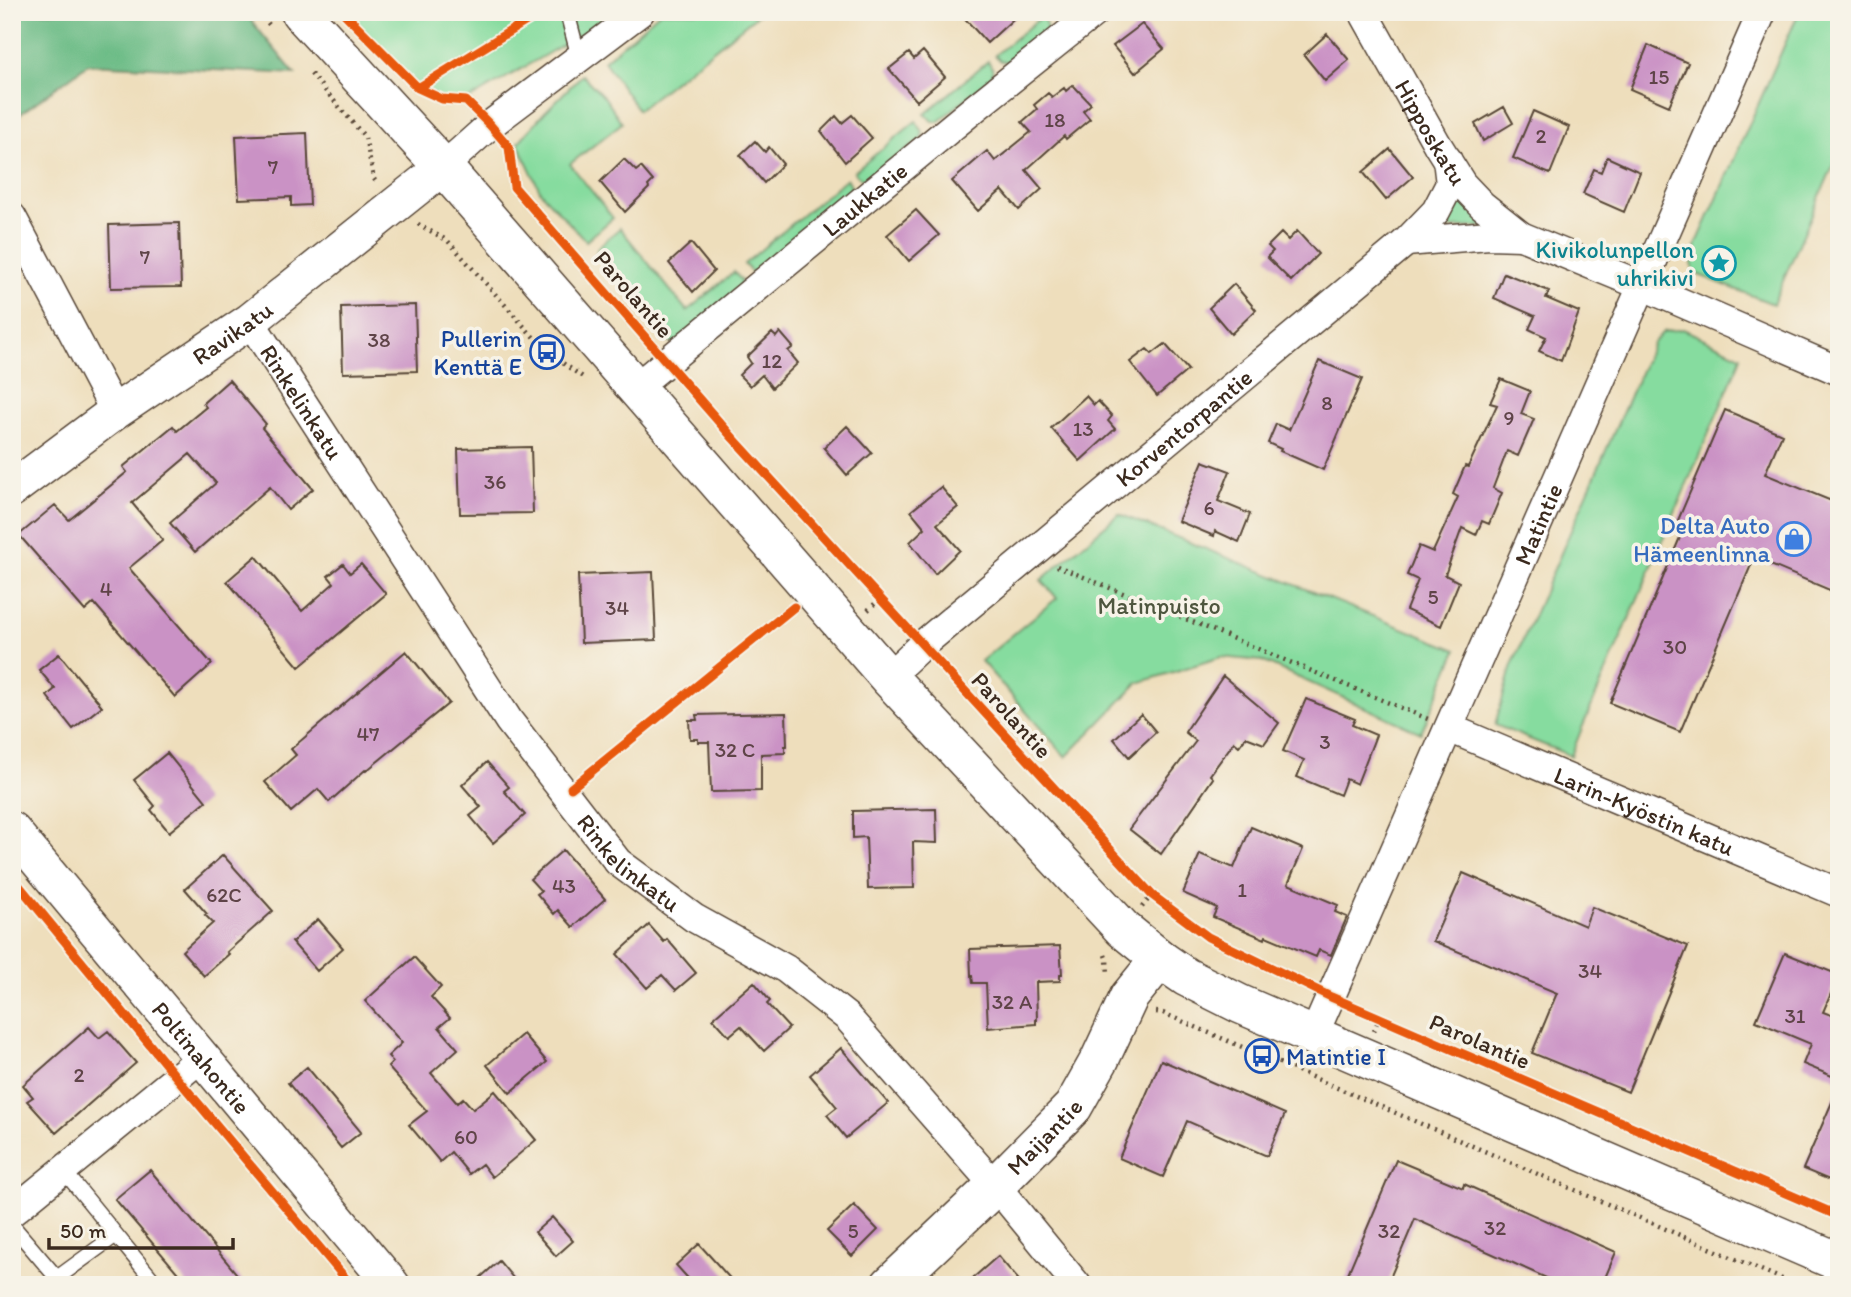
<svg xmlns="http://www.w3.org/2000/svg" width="1851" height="1297" font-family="Itim,sans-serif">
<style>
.green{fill:#86dc9f;stroke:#60835e;stroke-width:2}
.forest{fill:#6cbc86;stroke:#547352;stroke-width:2}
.building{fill:#ca92c5}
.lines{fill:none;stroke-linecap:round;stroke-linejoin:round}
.service-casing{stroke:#564536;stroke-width:17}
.minor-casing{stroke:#564536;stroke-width:31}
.tertiary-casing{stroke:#564536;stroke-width:38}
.secondary-casing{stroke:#564536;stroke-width:41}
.path{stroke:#564536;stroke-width:4.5;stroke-dasharray:2 5;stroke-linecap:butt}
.service{stroke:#fff;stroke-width:14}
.minor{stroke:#fff;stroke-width:28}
.tertiary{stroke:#fff;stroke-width:35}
.secondary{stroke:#fff;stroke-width:38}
.cycleway-casing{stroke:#f7f3e8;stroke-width:13}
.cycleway{stroke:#e8590c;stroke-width:9}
.labels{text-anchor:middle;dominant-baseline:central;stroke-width:7;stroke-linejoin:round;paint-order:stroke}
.number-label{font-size:21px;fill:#5f4448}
.street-label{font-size:24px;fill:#3b2a1e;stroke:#f7f3e8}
.culture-label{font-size:24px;fill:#0d838f;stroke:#f7f3e8;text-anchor:end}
.transit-label{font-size:24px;fill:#164399;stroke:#f7f3e8;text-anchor:end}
.shop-label{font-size:24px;fill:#366cbe;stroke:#f7f3e8;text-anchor:end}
.park-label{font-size:24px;fill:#4e563e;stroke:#f7f3e8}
</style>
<rect width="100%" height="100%" fill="#f7f3e8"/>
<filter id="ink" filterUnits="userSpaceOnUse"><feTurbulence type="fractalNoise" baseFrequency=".0143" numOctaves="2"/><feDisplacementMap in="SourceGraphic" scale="14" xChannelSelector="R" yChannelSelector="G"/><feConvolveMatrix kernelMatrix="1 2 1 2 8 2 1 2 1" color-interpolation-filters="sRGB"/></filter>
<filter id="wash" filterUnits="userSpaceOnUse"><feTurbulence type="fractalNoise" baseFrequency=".00686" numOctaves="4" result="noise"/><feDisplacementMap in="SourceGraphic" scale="28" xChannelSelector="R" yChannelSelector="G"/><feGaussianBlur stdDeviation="1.57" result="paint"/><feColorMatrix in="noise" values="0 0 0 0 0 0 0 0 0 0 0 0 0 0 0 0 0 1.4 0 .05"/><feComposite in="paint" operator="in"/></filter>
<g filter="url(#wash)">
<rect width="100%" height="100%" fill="#eedebc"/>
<path class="green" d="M343,12H615L602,22L466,101L442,99L418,88Z
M660,12H761L638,110L604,61Z
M1799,12H1839V152L1773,304L1694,273L1692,263L1697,243Z
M1041,17L1045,22L1048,33L1012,62L1001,61L995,55Z
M988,61L993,69L992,77L938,122L933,121L925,114Z
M582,75L605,98L622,123L570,164L613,218L586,241L541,193L518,143L544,113Z
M916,121L923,132L921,139L868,181L860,178L854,172Z
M847,178L852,189L851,198L761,274L751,272L744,264Z
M1461,199L1491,226L1437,229L1455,200Z
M620,228L687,311L734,272L741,280L740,291L678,344L666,341L596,254L598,247Z
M1683,329L1741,356L1739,363L1582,728L1571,756L1495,725L1512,665L1653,343L1663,332Z
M1119,514L1457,650L1421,733L1262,661L1221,657L1138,683L1066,757L981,661L1057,598L1041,580Z"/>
<path class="forest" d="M12,12H244L295,74L88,64L12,120Z"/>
<g id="blocks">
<path class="building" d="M959,12H1021L987,43Z
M1142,24L1164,49L1135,73L1113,46Z
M1327,34L1349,60L1325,81L1304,55Z
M1648,45L1688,63L1669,106L1630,89Z
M923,51L945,77L917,101L889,69L909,53L914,59Z
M1073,85L1091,104L1083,111L1090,119L1066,139L1064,136L1026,170L1042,189L1019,210L1002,190L978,211L952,181L987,151L995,161L1031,132L1022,122L1037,109L1034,105L1048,93L1052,97L1064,88L1066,91Z
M1504,107L1513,123L1483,141L1475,124Z
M1533,111L1569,127L1550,174L1513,158Z
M852,115L872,138L845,162L821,131L836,116L842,123Z
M307,133L310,205L291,206V197L239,199L236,136Z
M755,141L765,152L769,147L783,164L764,183L740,155Z
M1390,149L1413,177L1386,200L1363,172Z
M1607,157L1640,172L1624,212L1583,194L1594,169L1601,172Z
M624,159L636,171L641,167L653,181L648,186L649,188L625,212L600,182Z
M916,210L939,235L909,261L887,235Z
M179,223L181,287L111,288L109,225Z
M1297,231L1318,254L1291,281L1267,257L1273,251L1268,246L1281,233L1288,240Z
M691,243L714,271L693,292L669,263Z
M1504,273L1549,291L1546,298L1579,312L1561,361L1539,351L1546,337L1529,329L1535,316L1494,298Z
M1234,284L1256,310L1231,334L1209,308Z
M415,305L417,371L343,373L341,307Z
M780,332L793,347L788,351L798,363L772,388L762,375L750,386L739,375L751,363L747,357L772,333L776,337Z
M1165,344L1188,370L1157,396L1130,362L1147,349L1152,354Z
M1319,361L1362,379L1323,470L1280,451L1281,449L1268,443L1276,424L1289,430Z
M1501,379L1530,391L1521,414L1534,419L1518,456L1507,451L1493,488L1502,493L1489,524L1482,521L1476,535L1462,528L1445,575L1459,582L1441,626L1406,610L1418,580L1407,575L1419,546L1433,552L1458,497L1453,494L1465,466L1468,467L1497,405L1490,403Z
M229,380L266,424L262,428L313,489L288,510L270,487L195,552L170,523L216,483L190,454L132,503L163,540L129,568L212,664L175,697L94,603L85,611L19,535L55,505L69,520L127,472L123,467L173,426L177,431L206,407L203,403Z
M1086,396L1094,405L1098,401L1112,416L1108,421L1115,429L1080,461L1051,428Z
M1725,410L1782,434L1765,474L1839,504V594L1754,558L1680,732L1610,703L1684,528L1676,525Z
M847,426L872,453L847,475L824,448Z
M531,447L533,513L460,514L458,449Z
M1203,461L1230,471L1218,501L1250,514L1239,542L1215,531L1214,536L1178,521Z
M941,487L958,507L937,524L960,550L935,574L910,542L925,528L911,511Z
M256,556L302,611L334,583L328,576L343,564L350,573L361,564L386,594L299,667L227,581Z
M653,572L656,640L581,643L578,575Z
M406,651L449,703L366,771L365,770L329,802L318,789L291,812L265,782L296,755L291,749Z
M59,654L102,706L73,729L47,696L55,689L39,670Z
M1223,676L1279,723L1264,744L1246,737L1239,746L1234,742L1210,775L1213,778L1161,854L1129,829L1196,741L1185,732Z
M1306,699L1355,719L1352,725L1376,735L1357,784L1346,779L1340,795L1297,777L1304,760L1283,751Z
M786,713L787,746H785V753L761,754V791L711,792L709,742H698V739H690L689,720H697L696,715Z
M1141,714L1156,732L1129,757L1114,739Z
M167,753L206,801L169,832L151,810L155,806L134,780Z
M487,762L509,787L504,791L525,815L493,843L470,816L481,807L462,785Z
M936,809L937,843L913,842L914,888L868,889L866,837L853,838V811Z
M1251,827L1303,849L1288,884L1338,905L1335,912L1347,917L1331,955L1319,950L1316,957L1266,936L1265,939L1213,917L1217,908L1183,893L1200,854L1234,868Z
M563,850L605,899L573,927L558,910L554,914L537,894L541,891L530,879Z
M223,855L273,911L227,952L229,954L204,976L182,951L213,923L205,915L207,914L185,889Z
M1463,873L1585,926L1592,907L1688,946L1628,1092L1532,1053L1557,993L1433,941Z
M318,919L343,948L317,971L292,942Z
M649,925L664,942L667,939L696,973L676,990L662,975L647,988L617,954Z
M1060,946L1062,974H1060V981L1036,982L1037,1020H1036V1024L988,1028L986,983H973L972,976H971L970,949Z
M1785,953L1839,975L1823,1012L1839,1018V1079L1803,1064L1811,1044L1756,1021Z
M414,957L441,987L431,997L450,1018L439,1027L458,1049L431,1073L457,1103L463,1098L473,1109L495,1091L536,1140L492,1177L482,1164L469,1174L451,1152L440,1162L409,1125L427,1111L388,1067L393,1062L388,1056L402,1043L365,1001Z
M754,982L770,1001L767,1004L789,1028L764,1051L741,1026L729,1036L713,1018Z
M89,1027L99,1038L108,1031L136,1063L56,1133L27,1101L33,1097L23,1085Z
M523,1034L547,1062L510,1093L487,1065Z
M841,1048L888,1103L846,1138L827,1115L837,1107L810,1075Z
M1161,1060L1285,1114L1267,1156L1187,1121L1163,1177L1119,1158Z
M307,1067L361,1132L341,1148L288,1083Z
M1839,1086V1184L1803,1169Z
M1396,1160L1463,1188L1464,1184L1616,1252L1602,1285H1562L1415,1219L1387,1285H1343Z
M150,1170L246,1285H188L115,1199Z
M854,1205L878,1230L852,1256L827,1231Z
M552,1217L573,1241L556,1256L535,1232Z
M699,1244L718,1265L736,1285H694L676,1265Z
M998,1256L1023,1285H965Z
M499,1261L519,1285H472Z"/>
</g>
</g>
<g filter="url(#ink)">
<use href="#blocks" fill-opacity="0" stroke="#564536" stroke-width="2"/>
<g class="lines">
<g class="service-casing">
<path id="service" d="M567,12L579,58
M64,1171L157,1285
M12,1225L57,1278L116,1235"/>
</g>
<g class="minor-casing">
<g id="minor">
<path id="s1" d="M1363,12L1437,144L1462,184L1482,205L1521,236"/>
<path d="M443,167L490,125L640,12"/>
<path d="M12,217L115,412"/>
<path d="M1406,242L1489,235L1521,236L1643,286L1839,371"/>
<path id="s2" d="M250,321L509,721L618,862L694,918L786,969L847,1017L1009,1202L1077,1285"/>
<path id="s3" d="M636,387L975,108L1095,12"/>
<path id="s4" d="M888,677L922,645L1406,242L1436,211L1450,184L1447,159"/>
<path id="s5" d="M1449,728L1839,893"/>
<path id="s6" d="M1313,1037L1762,12"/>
<path d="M12,1212L202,1057"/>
</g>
</g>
<g class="tertiary-casing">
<g id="tertiary">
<path id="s7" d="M12,489L115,412L250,321L443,167"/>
<path id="s8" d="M12,830L392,1285"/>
</g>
</g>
<g class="secondary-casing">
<g id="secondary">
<path d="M300,12L443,167L888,677L1123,929L1160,959L1186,977L1240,1004L1839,1262"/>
<path id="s9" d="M890,1285L995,1186L1073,1107L1100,1059L1129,997L1160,959"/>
</g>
</g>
<path class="path" d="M259,12L271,27
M311,74L365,137L374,179L377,183
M418,224L448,241L547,352L584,378
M1057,566L1428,719
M868,610L880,599
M1142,907L1152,895
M1105,955L1107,960L1108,974
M1156,1012L1163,1013L1796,1285
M1374,1031L1379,1018"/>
<use href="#service" class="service"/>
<use href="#minor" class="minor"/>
<use href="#tertiary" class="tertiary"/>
<use href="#secondary" class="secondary"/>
<g class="cycleway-casing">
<path id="cycleway" d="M343,12L418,88L442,99L466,101L490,125L509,147L514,187L733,438L1152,895L1208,937L1331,997L1839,1216
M418,88L541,12
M571,788L794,607
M12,877L177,1078L351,1285"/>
</g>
<use href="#cycleway" class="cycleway"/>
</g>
</g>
<defs>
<g id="sight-ring" transform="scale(1.75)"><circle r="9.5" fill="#f7f3e8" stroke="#0f9aa8" stroke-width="1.5"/><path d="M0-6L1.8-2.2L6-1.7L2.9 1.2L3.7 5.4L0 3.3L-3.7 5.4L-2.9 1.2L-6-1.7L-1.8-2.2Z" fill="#0f9aa8"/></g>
<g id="bus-ring" transform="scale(1.75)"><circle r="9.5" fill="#f7f3e8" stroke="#1a4fb4" stroke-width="1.5"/><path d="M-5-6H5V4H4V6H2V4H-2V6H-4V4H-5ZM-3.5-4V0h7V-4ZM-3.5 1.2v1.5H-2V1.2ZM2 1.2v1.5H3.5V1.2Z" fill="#1a4fb4"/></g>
<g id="shop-ring" transform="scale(1.75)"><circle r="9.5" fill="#f7f3e8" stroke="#3f7fe0" stroke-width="1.5"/><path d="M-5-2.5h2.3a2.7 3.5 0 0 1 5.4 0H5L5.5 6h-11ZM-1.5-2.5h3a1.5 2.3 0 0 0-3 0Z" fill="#3f7fe0"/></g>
</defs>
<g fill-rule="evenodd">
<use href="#sight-ring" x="1719" y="263"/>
<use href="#bus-ring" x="547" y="352"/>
<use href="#shop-ring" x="1794" y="539"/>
<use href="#bus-ring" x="1262" y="1056"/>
</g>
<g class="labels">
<g class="number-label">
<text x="1659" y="76">15</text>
<text x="1055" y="119">18</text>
<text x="1541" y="135">2</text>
<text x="273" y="166">7</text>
<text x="145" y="256">7</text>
<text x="379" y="339">38</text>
<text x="772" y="360">12</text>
<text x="1327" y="402">8</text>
<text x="1509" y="417">9</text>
<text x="1083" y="428">13</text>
<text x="495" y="481">36</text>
<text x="1209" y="507">6</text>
<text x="106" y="588">4</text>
<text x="1433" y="596">5</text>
<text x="617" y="607">34</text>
<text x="1675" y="646">30</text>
<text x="368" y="733">47</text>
<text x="1325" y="741">3</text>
<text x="735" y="749">32 C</text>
<text x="564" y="885">43</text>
<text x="1242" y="889">1</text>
<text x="224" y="894">62C</text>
<text x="1590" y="970">34</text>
<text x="1012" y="1001">32 A</text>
<text x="1795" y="1015">31</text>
<text x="79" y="1074">2</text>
<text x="466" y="1136">60</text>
<text x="1495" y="1227">32</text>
<text x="853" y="1230">5</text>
<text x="1389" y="1230">32</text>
</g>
<g class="street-label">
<text stroke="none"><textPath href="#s1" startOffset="138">Hipposkatu</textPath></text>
<text stroke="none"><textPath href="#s3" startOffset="296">Laukkatie</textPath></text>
<text transform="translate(634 294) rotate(49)">Parolantie</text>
<text stroke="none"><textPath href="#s7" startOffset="270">Ravikatu</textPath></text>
<text stroke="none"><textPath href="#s2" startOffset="96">Rinkelinkatu</textPath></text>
<text stroke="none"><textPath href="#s4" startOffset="387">Korventorpantie</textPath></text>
<text stroke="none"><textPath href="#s6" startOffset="560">Matintie</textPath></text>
<text transform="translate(1012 715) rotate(48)">Parolantie</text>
<text stroke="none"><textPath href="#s5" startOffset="212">Larin-Kyöstin katu</textPath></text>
<text stroke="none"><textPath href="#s2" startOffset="663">Rinkelinkatu</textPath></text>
<text transform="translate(1480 1041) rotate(23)">Parolantie</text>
<text stroke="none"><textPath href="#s8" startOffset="296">Poltinahontie</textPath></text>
<text stroke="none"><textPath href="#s9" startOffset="214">Maijantie</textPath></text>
</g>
<g class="culture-label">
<text x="1694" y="249">Kivikolunpellon<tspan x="1694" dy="28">uhrikivi</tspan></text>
</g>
<g class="transit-label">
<text x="522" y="338">Pullerin<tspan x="522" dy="28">Kenttä E</tspan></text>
<text x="1286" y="1056" text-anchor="start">Matintie I</text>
</g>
<g class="shop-label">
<text x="1770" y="525">Delta Auto<tspan x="1770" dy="28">Hämeenlinna</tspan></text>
</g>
<g class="park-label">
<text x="1159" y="605">Matinpuisto</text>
</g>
</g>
<rect width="1851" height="1297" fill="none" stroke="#f7f3e8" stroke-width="42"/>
<path d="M49 1238v10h184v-10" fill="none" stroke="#3b2a1e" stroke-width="3.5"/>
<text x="60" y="1238" font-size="21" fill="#3b2a1e" stroke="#f7f3e8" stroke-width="5" paint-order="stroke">50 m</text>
</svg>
